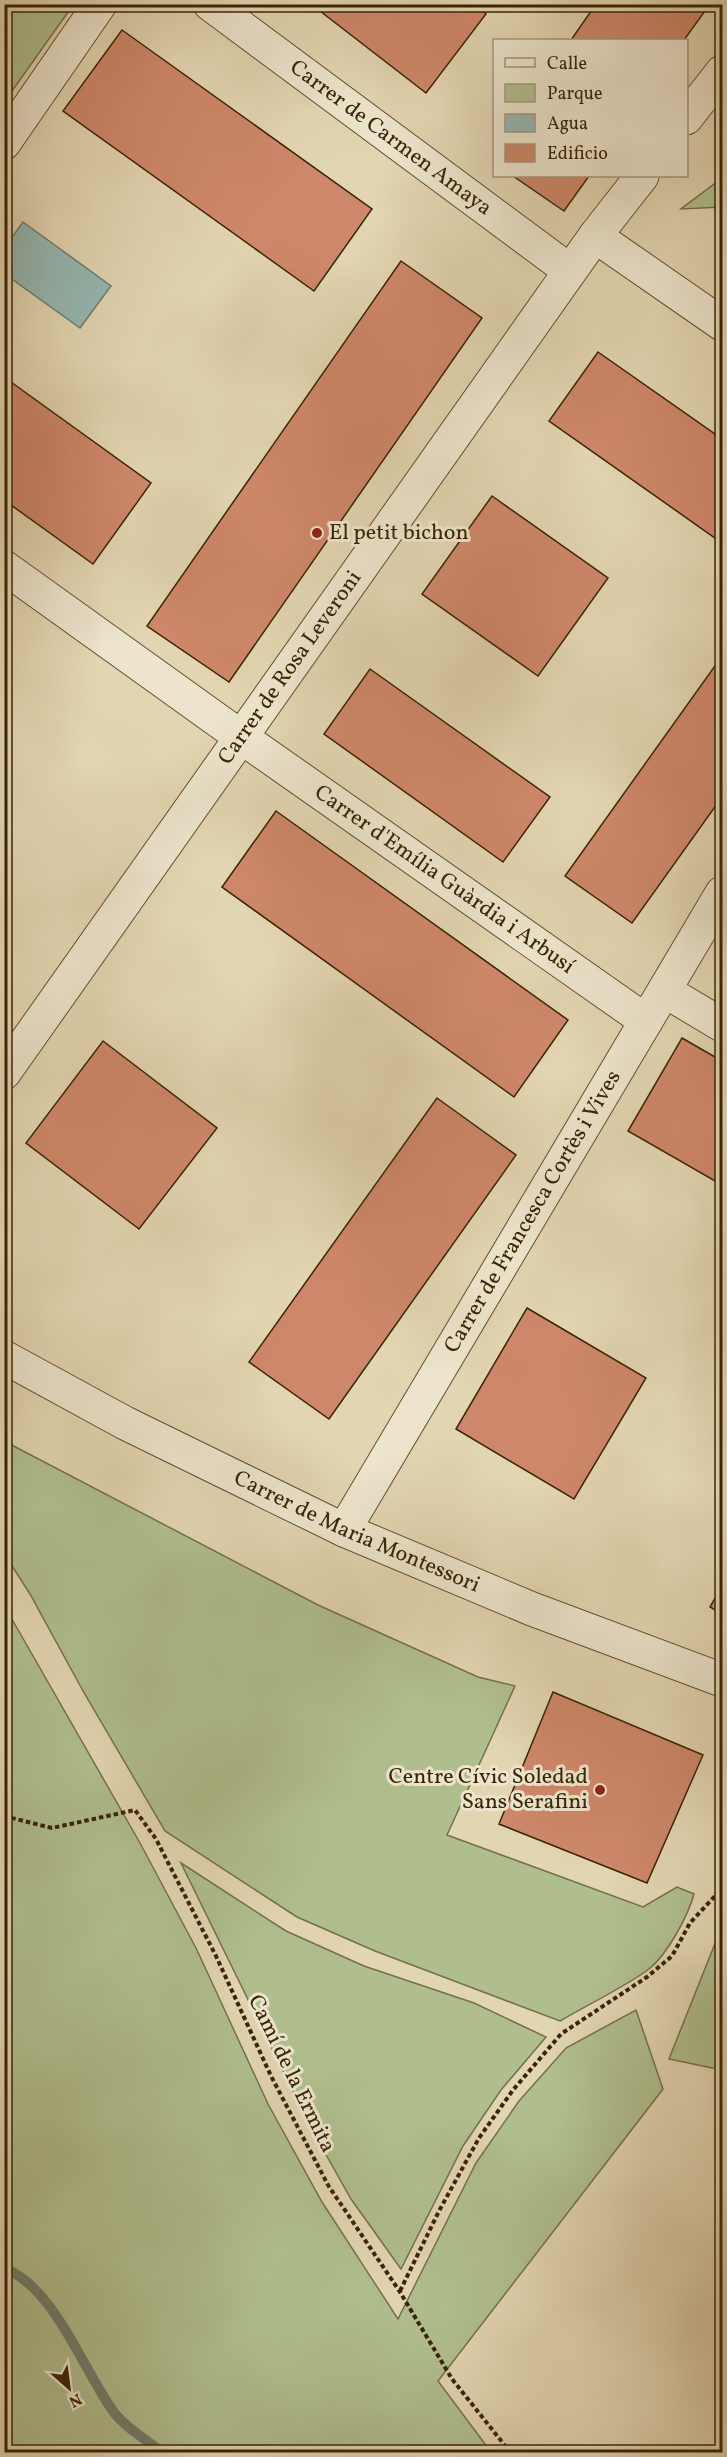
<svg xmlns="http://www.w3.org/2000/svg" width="727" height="2457" font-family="Vollkorn,serif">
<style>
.green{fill:#b0be8e;stroke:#747149;stroke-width:1.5}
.water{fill:#95b8b2;stroke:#707d6c;stroke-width:1.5}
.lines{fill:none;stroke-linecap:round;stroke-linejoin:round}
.stream{stroke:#707d6c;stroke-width:10}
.building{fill:#ce876a;stroke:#382404;stroke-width:1.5}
.minor-casing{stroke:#62502f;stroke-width:35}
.path{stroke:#382404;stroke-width:4;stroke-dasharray:4.5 3;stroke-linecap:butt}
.minor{stroke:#ece4cc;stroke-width:33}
.poi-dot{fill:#8f2418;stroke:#ece4cc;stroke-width:2}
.labels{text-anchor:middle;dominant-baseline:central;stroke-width:6;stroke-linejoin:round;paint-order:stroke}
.street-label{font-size:22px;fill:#382404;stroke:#ece4cc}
.poi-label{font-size:22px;fill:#382404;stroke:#ece4cc;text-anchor:start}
</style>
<rect width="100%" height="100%" fill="#e2d5b1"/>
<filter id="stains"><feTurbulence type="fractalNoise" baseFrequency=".00333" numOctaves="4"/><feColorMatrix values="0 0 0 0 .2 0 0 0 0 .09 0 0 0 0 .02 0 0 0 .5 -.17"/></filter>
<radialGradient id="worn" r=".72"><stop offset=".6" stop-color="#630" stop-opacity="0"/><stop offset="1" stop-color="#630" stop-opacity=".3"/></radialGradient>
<path class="green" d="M5,4L73,5L5,101L4,5Z
M722,178V207L681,209Z
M4,1441L318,1605L478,1677L515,1686L447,1835L643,1907L677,1887L694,1894C688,1916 667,1955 649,1969C625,1987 587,2005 560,2021L375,1951L297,1917L165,1831L83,1691L30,1594L5,1555Z
M5,1607L140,1843L196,1948L268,2104L322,2202L398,2319L476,2163L519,2101L566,2048L636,2010L663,2089L438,2381L491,2452H5Z
M181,1863L286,1931L364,1966L474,2003L546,2037L501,2090L463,2146L401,2269L351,2199L311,2128Z
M722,1926V2070L669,2059Z"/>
<path class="water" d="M23,222L111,286L80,328L5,274V247Z"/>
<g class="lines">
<path class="stream" d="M4,2268C55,2288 82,2368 113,2411C123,2426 148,2441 162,2452"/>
</g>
<path class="building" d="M311,4H473L486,14L426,93Z
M596,4H710L684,40H571Z
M122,30L372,209L314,291L63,111Z
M513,176H589L564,211Z
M401,261L482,318L229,682L147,626Z
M598,352L722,439V543L549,421Z
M4,377L151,483L93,564L4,500Z
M492,496L608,578L538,676L422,594Z
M722,656V797L632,923L565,876Z
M370,669L550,797L503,862L324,734Z
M276,811L568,1020L514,1097L222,887Z
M682,1038L722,1061V1185L628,1131Z
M103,1041L217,1128L139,1229L26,1143Z
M437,1098L516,1155L329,1419L249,1362Z
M527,1308L646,1378L574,1499L456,1429Z
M722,1586V1614L710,1607Z
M553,1692L703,1755L647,1883L499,1824Z"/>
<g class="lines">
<g class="minor-casing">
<g id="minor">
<path id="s1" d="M210,4L570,271"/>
<path d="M686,118L722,72"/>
<path d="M4,143L100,4"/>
<path d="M595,236L722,324"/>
<path id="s2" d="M4,567L241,737L646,1021"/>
<path d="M665,991L722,1025"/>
<path id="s3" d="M4,1073L595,236L642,176"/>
<path id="s4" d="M4,1357L125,1423L344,1530L532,1609L722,1680"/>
<path id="s5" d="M344,1530L722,893"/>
</g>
</g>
<path class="path" d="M4,1816L52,1828L135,1810L156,1839L216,1956L271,2076L328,2185L400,2292L452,2379L510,2452
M400,2291L439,2211L479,2138L513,2090L561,2034L647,1977L672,1956L690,1923L716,1895L722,1877"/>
<use href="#minor" class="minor"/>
</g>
<g class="poi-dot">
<circle cx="317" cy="533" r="6"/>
<circle cx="600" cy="1790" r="6"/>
</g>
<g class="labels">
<g class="street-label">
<text stroke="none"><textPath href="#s1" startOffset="225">Carrer de Carmen Amaya</textPath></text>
<text stroke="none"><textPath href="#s3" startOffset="496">Carrer de Rosa Leveroni</textPath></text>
<text stroke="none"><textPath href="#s2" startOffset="540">Carrer d'Emília Guàrdia i Arbusí</textPath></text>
<text stroke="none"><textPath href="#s5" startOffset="370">Carrer de Francesca Cortès i Vives</textPath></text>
<text stroke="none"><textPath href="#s4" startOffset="394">Carrer de Maria Montessori</textPath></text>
<text transform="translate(291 2074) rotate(64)">Camí de la Ermita</text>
</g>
<g class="poi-label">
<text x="329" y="533">El petit bichon</text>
<text x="588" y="1777" text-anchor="end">Centre Cívic Soledad<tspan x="588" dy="25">Sans Serafini</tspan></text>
</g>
</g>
<rect width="727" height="2457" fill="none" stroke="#e2d5b1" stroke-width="24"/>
<rect x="6" y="6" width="715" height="2445" fill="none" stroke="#382404" stroke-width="3"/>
<rect x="12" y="12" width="703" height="2433" fill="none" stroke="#382404" stroke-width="1.5"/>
<rect x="493" y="39" width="195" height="138" fill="#ece4cc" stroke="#a4977c" stroke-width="1.5"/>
<rect x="505" y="58" width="30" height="9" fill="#ece4cc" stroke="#a4977c" stroke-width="1.5"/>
<text x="547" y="69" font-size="18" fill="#382404">Calle</text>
<rect x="505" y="84" width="30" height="18" fill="#b0be8e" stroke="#a4977c" stroke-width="1.5"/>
<text x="547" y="99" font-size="18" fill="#382404">Parque</text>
<rect x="505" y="114" width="30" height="18" fill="#95b8b2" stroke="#a4977c" stroke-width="1.5"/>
<text x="547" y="129" font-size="18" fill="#382404">Agua</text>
<rect x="505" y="144" width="30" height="18" fill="#ce876a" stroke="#a4977c" stroke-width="1.5"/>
<text x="547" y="159" font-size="18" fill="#382404">Edificio</text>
<g transform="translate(69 2388) rotate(152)" stroke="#ece4cc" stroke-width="4.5" paint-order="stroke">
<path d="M0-4.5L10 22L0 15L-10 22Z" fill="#382404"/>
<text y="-9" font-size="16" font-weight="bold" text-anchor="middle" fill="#382404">N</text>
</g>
<rect width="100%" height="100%" filter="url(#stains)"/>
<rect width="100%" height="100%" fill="url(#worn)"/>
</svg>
